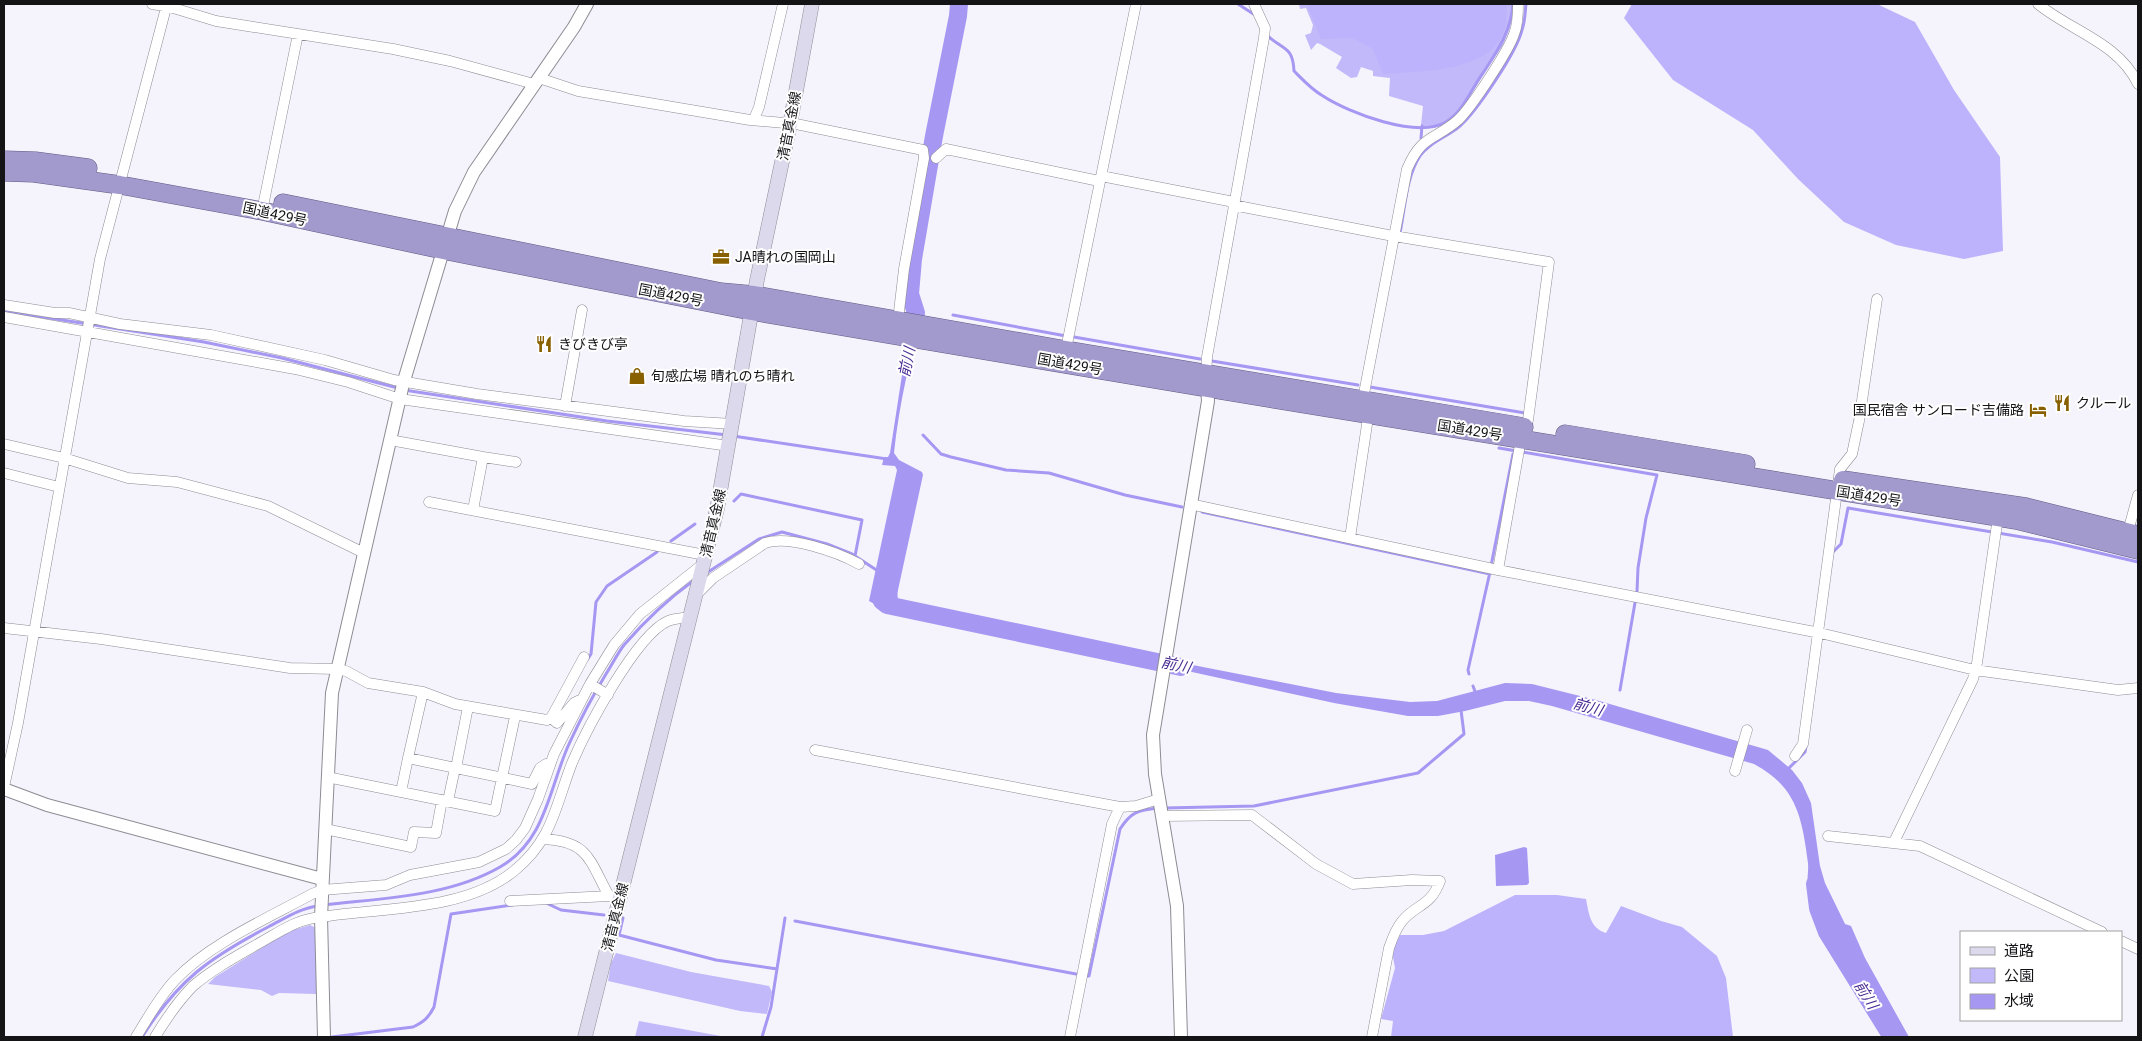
<svg xmlns="http://www.w3.org/2000/svg" width="2142" height="1041" font-family="Roboto,'Noto Sans JP',sans-serif">
<style>
.green{fill:#c1b9f9}
.forest{fill:#bdb3fd}
.water{fill:#a597f2}
.lines{fill:none;stroke-linecap:round;stroke-linejoin:round}
.stream{stroke:#a597f2;stroke-width:3}
.river{stroke:#a597f2;stroke-width:18}
.minor-casing{stroke:#8d8c93;stroke-width:11}
.tertiary-casing{stroke:#8d8c93;stroke-width:14}
.secondary-casing{stroke:#8d8c93;stroke-width:15}
.trunk-casing{stroke:#615b84;stroke-width:19}
.minor{stroke:#fff;stroke-width:10}
.tertiary{stroke:#fff;stroke-width:12}
.secondary{stroke:#dcd9ec;stroke-width:14}
.trunk{stroke:#a29acc;stroke-width:18}
.labels{text-anchor:middle;dominant-baseline:central;stroke-width:4;stroke-linejoin:round;paint-order:stroke}
.street-label{font-size:14px;fill:#141417;stroke:#fff}
.poi-label{font-size:14px;fill:#141417;stroke:#fff;text-anchor:start}
.water-label{font-size:15px;font-style:italic;fill:#4a2d94;stroke:#fff}
</style>
<rect width="100%" height="100%" fill="#f5f4fd"/>
<path class="green" d="M1299,4H1514L1510,28L1503,45L1456,116L1441,125L1424,128L1421,125L1423,106L1389,96L1390,78L1373,76V71L1361,67L1357,77L1351,78L1336,68L1342,57L1320,44L1317,43L1311,50L1305,35L1311,33L1313,25L1306,8L1300,9Z
M310,925L316,928L317,994L279,993L272,996L261,990L208,984L215,977L287,932Z
M616,953L691,972L769,986L772,992L767,1014L740,1011L608,981L611,963Z
M639,1021L726,1037H635Z"/>
<path class="forest" d="M1307,4H1507C1506,11 1507,20 1505,27C1495,73 1419,71 1383,74L1373,49L1352,38L1321,39Z
M1632,4H1877L1915,22L1954,90L2000,157L2003,251L1964,259L1896,245L1844,222L1798,179L1753,130L1673,80L1624,18Z
M1515,895H1557L1586,899C1589,914 1590,928 1606,933L1621,906L1661,921L1682,927L1717,956L1726,978L1733,1037H1391L1393,1021L1381,1019L1395,968L1392,952L1400,935H1423L1444,931Z"/>
<path class="water" d="M908,291H912L923,310C910,357 899,405 894,453L899,460L922,472L923,475L898,590C896,600 901,603 900,610L878,606L869,601L897,470L895,466L882,465L884,457H888L890,453L906,349Z
M1162,659L1336,693L1410,702L1437,701L1505,683L1532,684L1596,700L1768,750L1792,770L1802,783L1811,803L1820,866L1825,883L1845,924L1851,926L1865,958L1909,1037H1887V1031L1881,1025C1857,981 1832,938 1811,892C1805,878 1809,876 1808,863C1802,818 1797,787 1754,764L1552,706L1529,701H1505L1465,711L1438,716H1408L1334,703L1160,665Z
M1524,847L1527,848L1529,883L1527,885L1496,886L1495,855Z"/>
<g class="lines">
<path class="stream" d="M1238,4L1255,15
M1269,37C1284,50 1293,47 1294,71C1303,80 1312,90 1323,96C1349,113 1417,139 1446,122C1463,112 1472,88 1483,73C1498,50 1511,31 1513,4
M1421,138L1422,126
M1400,233C1405,209 1406,177 1420,156C1430,142 1447,137 1460,126C1477,111 1516,53 1522,30C1525,22 1525,13 1526,4
M4,311L204,342L282,358L398,388
M953,315L1066,336
M1074,337L1200,359
M1212,361L1358,385
M1370,387L1525,413
M404,390L607,421L727,435
M923,435L941,454L951,457L1006,470L1049,473L1125,495L1182,507
M733,436L887,459
M1499,448L1657,475L1646,518L1638,568L1637,591L1620,690
M734,501L741,494L862,520L855,556
M1202,512L1490,574
M671,541L695,524
M1831,554L1841,544L1848,508L2052,542L2138,562
M1491,566L1513,454
M705,574L759,539L782,532L827,544L852,554L878,571
M587,660L591,654L596,602L607,586L657,552
M1469,674L1468,670L1490,572
M1473,686L1476,694
M1787,770L1805,752L1806,746
M1165,808L1254,806L1418,773L1464,734L1461,710
M546,903L561,910L604,915
M324,905C382,898 448,897 500,867C546,841 549,788 569,744C580,720 592,697 606,674C612,665 617,654 624,645C644,622 668,599 693,581
M623,918L619,935L716,960L777,969
M795,921L1076,974
M1087,976H1089L1120,829C1131,812 1138,810 1158,808
M142,1037C178,980 209,958 268,927C284,919 300,908 318,906
M332,1037L413,1027C424,1022 429,1017 434,1007L451,914L512,905
M762,1037L771,1007L785,918"/>
<path class="river" d="M916,313L910,294L913,259L934,136L958,16L959,4
M882,599V601L887,605L1181,667
M1815,884L1818,908L1827,932L1892,1037"/>
<g class="minor-casing">
<path id="minor" d="M152,4L170,7L216,21L393,49L450,61L534,84
M2038,4C2071,31 2119,43 2138,84
M539,78L578,91L750,120L796,124L923,150L924,158L904,269L898,320
M754,119L759,107L783,4
M936,158L946,149L1099,181
M1101,176L1234,202
M1233,205L1388,235L1549,262L1528,420L1521,439L1498,570
M262,211L298,34
M4,305L55,313H69L120,324L211,335L325,360L394,380L477,394L684,421L733,424
M4,317L295,369L348,382L400,399L729,446
M1065,354L1136,4
M1206,377L1207,357L1264,38L1265,28L1254,4
M1362,404L1407,169C1422,134 1434,141 1458,120C1471,108 1509,50 1514,34C1518,25 1518,14 1518,4
M565,406L582,310
M390,440L483,457L473,510
M4,444L64,458L128,478L177,482L268,506L364,553
M483,457L516,462
M4,473L59,487
M429,502L705,555
M1190,504L1498,570L1820,633L1975,670L2118,690L2138,688
M2127,535L2138,495
M1350,538L1369,411
M696,595L713,578L765,543C789,535 837,552 859,564
M4,628L101,639L290,668L337,669L346,671L368,683L423,692L455,704L547,720L551,718L557,723L574,703L580,700
M590,684L608,695
M423,692L408,758L532,784L540,768L546,764L550,765
M551,718L584,657
M815,750L1120,807L1136,806L1159,799
M1795,756L1803,744L1840,469L1852,454L1859,421L1877,299
M456,768L467,712
M1735,771L1747,730
M327,777L495,811L514,721
M4,787L18,723L100,259L167,4
M401,792L408,758
M448,801L455,768
M1162,816L1252,815L1316,864L1353,884L1412,880L1440,881C1431,906 1417,904 1403,920C1396,928 1392,939 1389,948L1372,1037
M325,829L411,847L414,832L436,833L442,800
M1828,836L1920,846L2102,932
M543,839C589,841 589,860 609,896L620,898
M1894,842L1973,679L1977,663L1998,517
M510,901L609,896
M2121,941L2138,949
M136,1037C148,1018 159,997 175,980C209,944 268,918 312,894L322,890L386,885L410,875L479,862L506,849L516,840L525,828L538,799L554,754L590,684L614,645L640,614L703,564
M155,1037C166,1019 178,1001 193,986C214,968 239,955 263,941C279,932 295,921 314,918C377,907 462,913 514,871C553,839 555,807 572,763C586,730 636,635 668,621C675,618 684,618 691,617
M1070,1037L1112,824L1120,807"/>
</g>
<g class="tertiary-casing">
<path id="tertiary" d="M4,789L47,805L322,879
M324,1037L321,917L332,693L403,384L455,211L474,172L574,27L587,4
M1181,1037L1177,906L1155,774L1153,735L1208,401L1207,388"/>
</g>
<g class="secondary-casing">
<path id="secondary" d="M585,1037L717,509L757,280L790,124L812,4"/>
</g>
<g class="trunk-casing">
<path id="trunk" d="M4,160L35,161L88,168
M4,172L34,173L120,185L262,211L443,250L751,311L1207,388L2016,520L2138,550
M283,203L721,292L754,295L1066,350L1524,427
M1565,434L1746,464
M1843,480L2026,507L2138,535"/>
</g>
<use href="#minor" class="minor"/>
<use href="#tertiary" class="tertiary"/>
<use href="#secondary" class="secondary"/>
<use href="#trunk" class="trunk"/>
</g>
<defs>
<g id="office-bare" transform="scale(1.35)"><path d="M-6-3h4V-5.5h4V-3h4V5H-6ZM-1-4.5V-3h2v-1.5ZM-6 0V1H6V0Z" fill="#886000" stroke="#fff" stroke-width="2.5" paint-order="stroke"/></g>
<g id="restaurant-bare" transform="scale(1.35)"><path d="M-5-6h1v4h1v-4h1v4h1v-4h1v5L-1.5 .5V6h-2V.5L-5-1ZM5-6V6H3V1.5H1.5Q1.5-4 5-6Z" fill="#886000" stroke="#fff" stroke-width="2.5" paint-order="stroke"/></g>
<g id="shop-bare" transform="scale(1.35)"><path d="M-5-2.5h2.3a2.7 3.5 0 0 1 5.4 0H5L5.5 6h-11ZM-1.5-2.5h3a1.5 2.3 0 0 0-3 0Z" fill="#886000" stroke="#fff" stroke-width="2.5" paint-order="stroke"/></g>
<g id="hotel-bare" transform="scale(1.35)"><path d="M-6-4.5h1.5V1H6V5H4.5V3h-9V5H-6ZM-4 0a1.8 1.8 0 1 1 3.6 0ZM.5 0V-2.5h3Q6-2.5 6 0Z" fill="#886000" stroke="#fff" stroke-width="2.5" paint-order="stroke"/></g>
</defs>
<g fill-rule="evenodd">
<use href="#office-bare" x="721" y="257"/>
<use href="#restaurant-bare" x="544" y="344"/>
<use href="#shop-bare" x="637" y="376"/>
<use href="#restaurant-bare" x="2062" y="403"/>
<use href="#hotel-bare" x="2038" y="410"/>
</g>
<g class="labels">
<g class="street-label">
<text transform="translate(789 126) rotate(-79)">清音真金線</text>
<text transform="translate(275 214) rotate(12)">国道429号</text>
<text transform="translate(671 295) rotate(11)">国道429号</text>
<text transform="translate(1070 364) rotate(10)">国道429号</text>
<text transform="translate(1470 430) rotate(9)">国道429号</text>
<text transform="translate(1869 496) rotate(9)">国道429号</text>
<text transform="translate(713 523) rotate(-77)">清音真金線</text>
<text transform="translate(615 917) rotate(-76)">清音真金線</text>
</g>
<g class="poi-label">
<text x="735" y="257">JA晴れの国岡山</text>
<text x="558" y="344">きびきび亭</text>
<text x="651" y="376">旬感広場 晴れのち晴れ</text>
<text x="2076" y="403">クルール</text>
<text x="2024" y="410" text-anchor="end">国民宿舎 サンロード吉備路</text>
</g>
<g class="water-label">
<text transform="translate(907 362) rotate(-79)">前川</text>
<text transform="translate(1176 665) rotate(12)">前川</text>
<text transform="translate(1588 707) rotate(16)">前川</text>
<text transform="translate(1866 995) rotate(58)">前川</text>
</g>
</g>
<rect width="2142" height="1041" fill="none" stroke="#141417" stroke-width="10"/>
<rect x="1960" y="931" width="162" height="90" fill="#ffffff" stroke="#a1a1a2"/>
<rect x="1970" y="947" width="25" height="8" fill="#dcd9ec" stroke="#a1a1a2"/>
<text x="2004" y="956" font-size="15" fill="#141417">道路</text>
<rect x="1970" y="968" width="25" height="15" fill="#c1b9f9" stroke="#a1a1a2"/>
<text x="2004" y="981" font-size="15" fill="#141417">公園</text>
<rect x="1970" y="994" width="25" height="15" fill="#a597f2" stroke="#a1a1a2"/>
<text x="2004" y="1006" font-size="15" fill="#141417">水域</text>
</svg>
